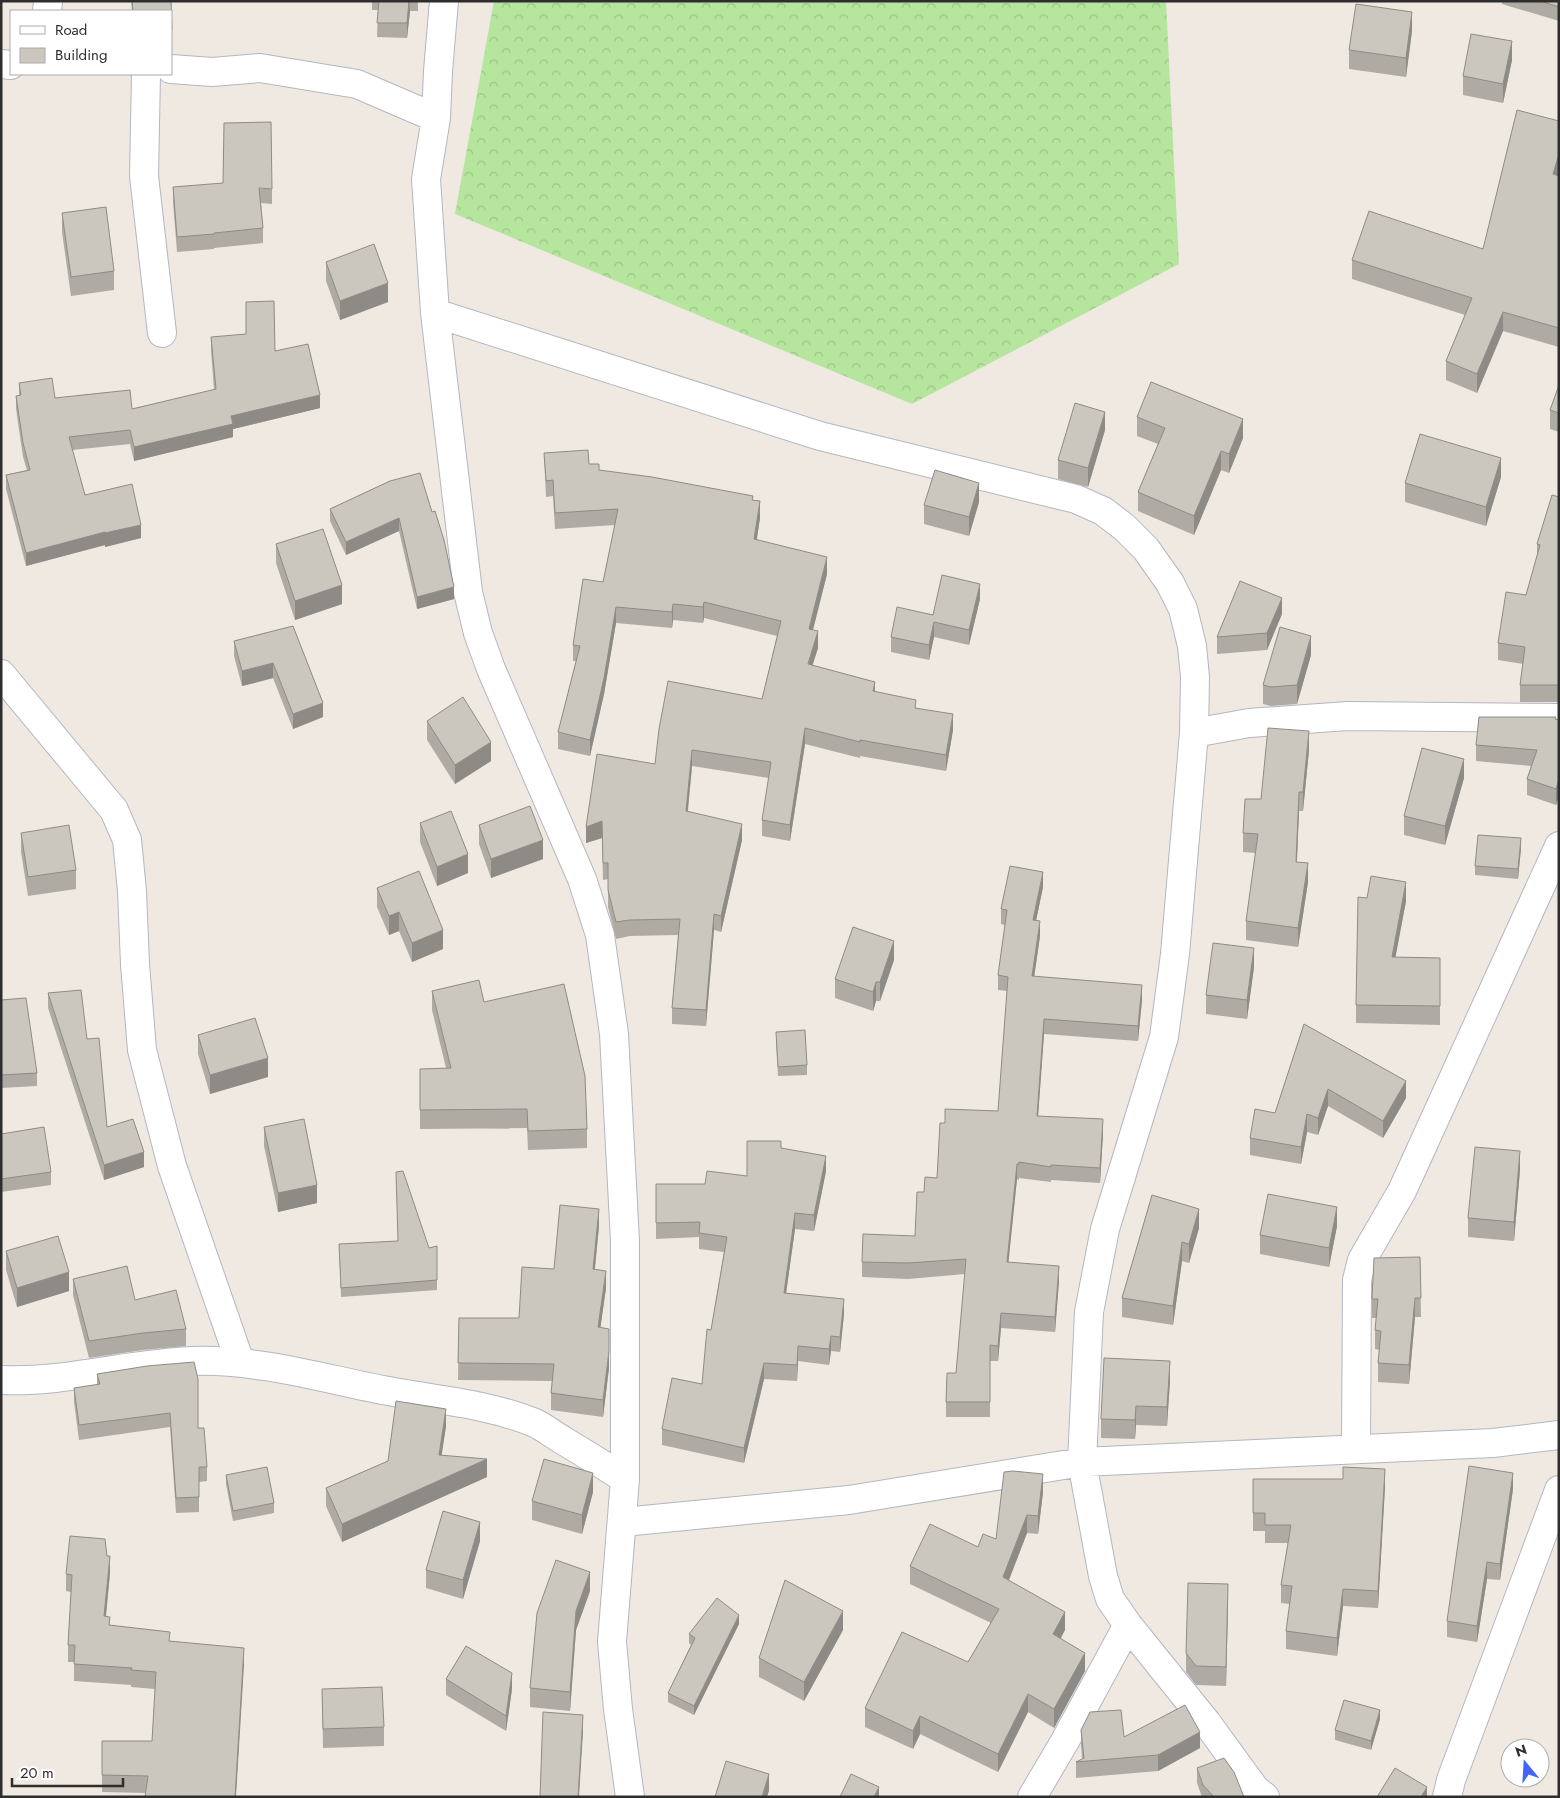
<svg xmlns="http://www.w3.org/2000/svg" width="1560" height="1798" font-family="Jost,sans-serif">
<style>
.forest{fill:url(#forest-crowns)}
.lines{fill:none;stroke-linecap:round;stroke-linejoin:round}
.minor-casing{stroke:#b4b7c1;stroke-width:30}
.minor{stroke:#fff;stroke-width:28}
.wall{fill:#afaba4}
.shaded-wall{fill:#8e8b86}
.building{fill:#cbc7bf;stroke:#8e8b86}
</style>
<defs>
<pattern id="forest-crowns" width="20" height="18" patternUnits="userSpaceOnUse" patternTransform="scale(1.25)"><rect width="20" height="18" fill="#b6e59e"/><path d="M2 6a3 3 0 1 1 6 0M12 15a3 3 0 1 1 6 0" fill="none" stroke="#9dc588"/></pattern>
</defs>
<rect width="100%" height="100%" fill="#efe9e1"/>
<path class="forest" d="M494,1H1166L1179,264L912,404L455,214Z"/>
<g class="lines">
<g class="minor-casing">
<path id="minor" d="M444,1L438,71L436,118L426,179L435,313L468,592L478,633L491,669L582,879L600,935L614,1034L625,1241V1479L612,1642L618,1709L630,1797
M47,11L48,1
M1,64L11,65
M171,69L212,72L260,68L357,84L436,118
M146,74L144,176L162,333
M435,313L820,436L1076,499L1103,511L1124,527L1146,549L1170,583L1183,609L1192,646L1195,677L1194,733L1175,954L1164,1037L1105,1229L1089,1312L1082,1462L1103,1576L1110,1599L1128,1625L1207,1723L1255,1789L1265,1797
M1,674L114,810L127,840L132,891L135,964L142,1050L172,1166L240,1362
M1194,733L1249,723L1348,716L1559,718
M1,1380C66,1383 129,1363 193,1361C258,1359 321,1378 383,1390C434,1400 486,1403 535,1423C545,1428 554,1435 564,1441C584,1453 605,1466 625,1479
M1356,1449L1357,1280L1362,1260L1402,1191L1559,846
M623,1522L849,1500L1082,1462L1493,1443L1559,1435
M1032,1797L1065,1741L1128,1625
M1447,1797L1451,1780L1559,1490"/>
</g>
<use href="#minor" class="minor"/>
</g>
<path class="wall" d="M131,1H171L172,49H171V11H132Z
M372,1H418V11H410L407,38L377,37L378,10H372Z
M1502,1H1559V21L1502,4Z
M1412,31L1406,77L1349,69V50Z
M1512,60L1503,103L1463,95V76Z
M1559,121V173L1558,176H1559V347L1503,331L1477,393L1446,380V361L1465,315L1352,279V260L1483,249Z
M173,187L272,189V204L261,203L263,228V243L214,248V249L177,252L173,202Z
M62,213L114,271V290L71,296L62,232Z
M326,262L388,302L340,320L326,281Z
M211,337L275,351L320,408L233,429V437L134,461L130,444L72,450L85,495L141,538L105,547V545L26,566L6,489V475L27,470L23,457L16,409V396L19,395V383L55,398L132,409L214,390L211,350Z
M1559,385V432L1550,429V410Z
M1137,417L1243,438L1229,473L1221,470L1194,535L1138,511V492L1158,444L1137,436Z
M1105,430L1088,487L1058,479V460Z
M544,453L589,464L599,470L753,500L760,518L757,539L827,574L813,630L818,648L812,665L875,692L916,708L953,730L946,771L860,756V758L805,744L790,841L762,836V820L769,778L692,766L688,811L742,840L721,932L714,930L706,1026L672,1024V1008L678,935L630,936L616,939L608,907V879L603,880L602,838L586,843L655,764L762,699L777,636L704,618L703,623L673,620L672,628L616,623L604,694L590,756L558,749V732L576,661H573V645L603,582L615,525L555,529L553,496L546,497Z
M1501,477L1486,526L1405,502V483Z
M390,481L454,599L417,609L399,531L346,555L330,521V509Z
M1559,497V702H1520V685L1523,664L1498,660V643L1526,595L1537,557V544Z
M979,502L969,536L924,524V505Z
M276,544L342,604L295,620L276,563Z
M980,599L969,645L934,637L929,660L891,652V637L933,615Z
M1282,614L1267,650L1217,654V637Z
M293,626L323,717L293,729L273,678L242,686L234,656V641Z
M1311,655L1297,704L1271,706L1263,704V685Z
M1556,719L1559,720V796L1556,805L1527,795V779L1531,766L1476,761V745Z
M427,721L491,761L455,784L427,740Z
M1309,750L1303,811H1299L1297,862L1308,882L1298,947L1246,940V921L1256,853L1243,852V833L1261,799Z
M1464,778L1445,845L1404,835V816Z
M420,823L468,873L437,886L420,842Z
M479,825L543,859L491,878L479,844Z
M21,833L76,870V889L28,896L21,852Z
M1521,848L1518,879L1475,875V866Z
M1043,887L1036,921L1040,936L1034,977L1142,1000L1138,1041L1044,1034L1038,1116L1103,1134L1100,1183L1051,1180V1182L1019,1178V1180L1017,1179L1008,1262L1059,1281L1055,1332L1001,1328L998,1361H990V1417H946V1402L956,1373L965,1274L908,1279L862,1277V1262L915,1236L924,1192L937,1178L945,1123L998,1111L1007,991L998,990V975L1005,925L1001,924V909Z
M377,888L443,949L412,962L399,931L389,935L377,907Z
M1367,898L1406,901L1395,957L1440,958V1025L1356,1023V1005Z
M894,960L880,1001H876L873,1011L835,998V979Z
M1254,967L1247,1019L1206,1014V995Z
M432,991L484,1002L587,1129V1148L528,1150L527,1128L420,1129V1069L446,1068L432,1010Z
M48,993L87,1039L107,1127L144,1167L104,1180L48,1008Z
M1,1000L37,1073V1086L1,1088Z
M1304,1024L1406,1098L1383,1138L1328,1106L1318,1135L1307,1132L1301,1164L1250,1155V1138L1275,1113Z
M198,1035L268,1077L210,1094L198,1054Z
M776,1041L807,1065V1075L778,1076Z
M264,1127L317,1203L278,1212L264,1146Z
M1,1134L51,1172V1185L1,1192Z
M781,1148L826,1171L814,1231L795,1229L786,1293L844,1314L840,1352L831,1351L829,1365L798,1361L797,1381L764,1379L744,1463L662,1445V1429L702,1384L724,1252L699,1249V1237L656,1239V1184H705L747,1176Z
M1520,1170L1514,1241L1468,1237V1218Z
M1152,1195L1199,1228L1189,1263L1182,1261L1173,1325L1122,1317V1298Z
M599,1226L595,1269L606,1288L600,1328L609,1368L603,1417L551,1410V1393L552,1381L458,1380L459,1318H519L554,1269Z
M1337,1226L1329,1267L1260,1254V1235Z
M339,1244L429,1248L437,1280V1290L341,1297Z
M6,1251L69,1291L17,1307L6,1270Z
M1420,1257L1421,1317H1415L1409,1384L1378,1382V1363L1380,1350L1375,1349V1330L1377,1318H1372V1299Z
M73,1279L135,1300L186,1329V1346L143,1350L89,1358L73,1295Z
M97,1374L198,1428L207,1467V1481L199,1482V1512L176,1513L170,1427L79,1440L74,1402V1388L97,1385Z
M1170,1380L1167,1426L1136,1425L1135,1439L1101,1438V1419Z
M446,1426L441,1456L487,1477L342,1542L326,1506V1488L388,1461Z
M226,1475L274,1503V1513L233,1521L226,1484Z
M1385,1487L1378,1608L1343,1606L1337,1656L1286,1649V1631L1290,1604L1281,1603V1585L1288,1543H1265V1531H1253V1513Z
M1513,1489L1500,1580L1487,1579L1477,1642L1447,1637V1621Z
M593,1492L582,1534L532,1520V1501Z
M1043,1492L1038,1534L1027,1533L1009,1580L1065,1630L1061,1638L1085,1671L1054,1728L1028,1712L998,1772L920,1734L913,1749L865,1727V1708L968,1662L991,1623L910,1584V1566L978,1547L996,1539Z
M480,1541L463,1599L426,1588V1570Z
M107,1556L110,1573L106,1617L110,1625L170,1641L244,1665L146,1793L102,1792V1741H152L155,1689L131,1687V1685L74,1681V1662H68V1645L71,1592L66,1591V1574Z
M590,1591L576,1630L570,1711L530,1707V1688Z
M1228,1603L1226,1686L1196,1685L1186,1672V1653Z
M739,1624L694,1715L668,1702V1693L691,1645L689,1643V1634Z
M843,1630L804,1701L759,1677V1658Z
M446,1679L512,1689L506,1731L446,1695Z
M322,1689L384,1727V1746L323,1748Z
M1380,1719L1371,1750L1335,1740V1730Z
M1081,1730L1124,1737L1200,1748L1158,1771L1076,1778V1762L1082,1759L1081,1745Z
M1197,1768L1244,1797H1202L1197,1783Z"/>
<path class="shaded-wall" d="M409,1L410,11L407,38V23Z
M1412,12V31L1406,77V58Z
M1512,41V60L1503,103V84Z
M1559,154V173L1553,193V174Z
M388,283V302L340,320V301Z
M1503,312V331L1477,393V374Z
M320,395V408L233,429V437L134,461V447L231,416Z
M1105,412V430L1088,487V468Z
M1243,419V438L1229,473V454Z
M1221,451V470L1194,535V516Z
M1501,458V477L1486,526V507Z
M979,483V502L969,536V517Z
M760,501V518L754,555V539Z
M399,518V531L346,555V542Z
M141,525V538L105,547V533Z
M105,532V545L26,566V553Z
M827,557V574L809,645V629Z
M980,584V599L969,645V630Z
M342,585V604L295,620V601Z
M454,587V599L417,609V597Z
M1282,598V614L1267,650V633Z
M704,602V618L703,623V607Z
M673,604V620L672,628V612Z
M616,607V623L604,694L590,756V740Z
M934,622V637L929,660V645Z
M818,631V648L808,680V664Z
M1311,636V655L1297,704V685Z
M273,663V678L242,686V671Z
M875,682V698L873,691Z
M323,703V717L293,729V714Z
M953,714V730L946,771V755Z
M805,728V744L790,841V825Z
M1309,731V750L1303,811V792Z
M491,742V761L455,784V765Z
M692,750V766L686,827V811Z
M1464,759V778L1445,845V826Z
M1559,779V796L1556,805V789Z
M1299,792V811L1296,881V862Z
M602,821V838L586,843V827Z
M742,824V840L721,932V916Z
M1521,838V848L1518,879V869Z
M543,840V859L491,878V859Z
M468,854V873L437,886V867Z
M1308,863V882L1298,947V928Z
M1043,872V887L1033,935V920Z
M1406,882V901L1392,976V957Z
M399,912V931L389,935V916Z
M714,914V930L706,1026V1010Z
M1040,921V936L1032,992V976Z
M443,930V949L412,962V943Z
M894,941V960L880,1001V982Z
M1254,948V967L1247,1019V1000Z
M876,982V1001L873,1011V992Z
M1142,985V1000L1138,1041V1026Z
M1044,1019V1034L1037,1131V1116Z
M268,1058V1077L210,1094V1075Z
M1406,1081V1098L1383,1138V1121Z
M1328,1089V1106L1318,1135V1118Z
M1307,1114V1132L1301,1164V1147Z
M1103,1119V1134L1100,1183V1168Z
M1520,1151V1170L1514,1241V1222Z
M144,1152V1167L104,1180V1165Z
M826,1156V1171L814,1231V1215Z
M1017,1164V1179L1007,1277V1262Z
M317,1185V1203L278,1212V1193Z
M1337,1207V1226L1329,1267V1248Z
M599,1209V1226L593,1286V1269Z
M1199,1209V1228L1189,1263V1244Z
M795,1213V1229L784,1308V1293Z
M1182,1242V1261L1173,1325V1306Z
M1059,1266V1281L1055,1332V1317Z
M606,1271V1288L598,1345V1327Z
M69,1272V1291L17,1307V1288Z
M1415,1298V1317L1409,1384V1365Z
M844,1299V1314L840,1352V1337Z
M1001,1313V1328L998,1361V1346Z
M831,1336V1351L829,1365V1349Z
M798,1346V1361L797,1381V1365Z
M609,1351V1368L603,1417V1400Z
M1170,1361V1380L1167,1426V1407Z
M764,1363V1379L744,1463V1448Z
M1136,1406V1425L1135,1439V1420Z
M446,1409V1426L439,1473V1455Z
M487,1459V1477L342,1542V1524Z
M1385,1469V1487L1378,1608V1591Z
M593,1473V1492L582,1534V1515Z
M1513,1473V1489L1500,1580V1564Z
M1043,1474V1492L1038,1534V1516Z
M1027,1515V1533L1003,1595V1577Z
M480,1522V1541L463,1599V1580Z
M110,1556V1573L104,1633V1616Z
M1487,1562V1579L1477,1642V1626Z
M590,1572V1591L576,1630L570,1711V1692L576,1611Z
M1228,1584V1603L1226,1686V1667Z
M1343,1589V1606L1337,1656V1638Z
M843,1611V1630L804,1701V1682Z
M1065,1612V1630L1053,1652V1634Z
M739,1615V1624L694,1715V1706Z
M244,1648V1665L236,1797H235Z
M1085,1653V1671L1054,1728V1709Z
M512,1673V1689L506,1731V1716Z
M1028,1694V1712L998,1772V1754Z
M1380,1710V1719L1371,1750V1741Z
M583,1715V1732L579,1797H578Z
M920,1716V1734L913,1749V1731Z
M1200,1732V1748L1158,1771V1755Z
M769,1774V1791L767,1797H762Z
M879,1787V1797H874Z
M1427,1787V1797H1421Z"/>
<path class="building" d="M132,1H171L172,30H171V11H133Z
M379,1H409L407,23H377Z
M1540,1H1559V7Z
M1356,4L1412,12L1406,58L1349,50Z
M1471,34L1512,41L1503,84L1463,76Z
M1517,110L1559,121V154L1553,174L1559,176V328L1503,312L1477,374L1446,361L1472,298L1352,260L1369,211L1483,249Z
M271,122L272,189L259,188L263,228L214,233V234L177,237L173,187L223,183L224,123Z
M106,207L114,271L71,277L62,213Z
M374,244L388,283L340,301L326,262Z
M274,301L275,351L308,344L320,395L231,416L233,424L134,447L130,430L69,437L85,495L132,484L141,525L105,533V532L26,553L6,475L30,470L23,443L16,396L21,395L19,383L52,378L55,398L130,390L132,409L216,389L211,337L246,334V302Z
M1151,382L1243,419L1229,454L1221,451L1194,516L1138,492L1165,428L1137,417Z
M1559,385V413L1550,410Z
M1075,403L1105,412L1088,468L1058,460Z
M1420,434L1501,458L1486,507L1405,483Z
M588,450L589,464H599V470L652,477L753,496L752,500L760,501L754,539L827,557L809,629L818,631L808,664L875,682L873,691L916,700L915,708L953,714L946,755L860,740V742L805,728L790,825L762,820L771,762L692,750L686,811L742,824L721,916L714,914L706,1010L672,1008L680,919L630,920L616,922L608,890V863H603L602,821L586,827L597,754L655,764L659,729L668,681L762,699L781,621L704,602L703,607L673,604L672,612L616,607L604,678L590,740L558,732L580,646L573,645L583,579L603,582L618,509L555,513L553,480L546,481L544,453Z
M935,470L979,483L969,517L924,505Z
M420,473L432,512L435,511L444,540L454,587L417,597L399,518L346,542L330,509L390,481Z
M1552,495L1559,497V685H1520L1525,647L1498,643L1506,592L1526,595L1540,545L1537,544Z
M323,529L342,585L295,601L276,544Z
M942,575L980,584L969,630L934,622L929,645L891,637L897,607L933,615Z
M1240,581L1282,598L1267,633L1217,637Z
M293,626L323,703L293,714L273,663L242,671L234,641Z
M1280,627L1311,636L1297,685L1271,687L1263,685Z
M463,697L491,742L455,765L427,721Z
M1479,717H1556L1555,719L1559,720V779L1556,789L1527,779L1537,750L1476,745Z
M1268,728L1309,731L1303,792H1299L1296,862L1308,863L1298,928L1246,921L1258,834L1243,833L1245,799H1261Z
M1422,748L1464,759L1445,826L1404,816Z
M530,806L543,840L491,859L479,825Z
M451,811L468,854L437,867L420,823Z
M69,825L76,870L28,877L21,833Z
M1478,835L1521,838L1518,869L1475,866Z
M1010,866L1043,872L1033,920L1040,921L1032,976L1142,985L1138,1026L1044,1019L1037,1116L1103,1119L1100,1168L1051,1165V1167L1019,1162V1164H1017L1007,1262L1059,1266L1055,1317L1001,1313L998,1346L990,1345V1402H946L947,1373H956L966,1259L908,1263L862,1262L863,1234L915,1236L917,1192H924L925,1177L937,1178L940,1123H945V1109L998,1111L1008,977L998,975L1007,910L1001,909Z
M419,871L443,930L412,943L399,912L389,916L377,888Z
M1371,876L1406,882L1392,957L1440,958V1006L1356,1005L1358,897L1367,898Z
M853,927L894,941L880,982H876L873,992L835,979Z
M1213,943L1254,948L1247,1000L1206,995Z
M479,980L484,1002L564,984L585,1076L587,1129L528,1131L527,1109L420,1110V1069L451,1068L432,991Z
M81,990L87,1039L99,1038L107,1127L133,1119L144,1152L104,1165L48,993Z
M26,998L37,1073L1,1075V1000Z
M255,1018L268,1058L210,1075L198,1035Z
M1304,1024L1406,1081L1383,1121L1328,1089L1318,1118L1307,1114L1301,1147L1250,1138L1255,1109L1275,1113Z
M805,1030L807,1065L778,1067L776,1032Z
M304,1119L317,1185L278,1193L264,1127Z
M44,1127L51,1172L1,1179V1134Z
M747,1141H781V1148L826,1156L814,1215L795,1213L784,1293L844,1299L840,1337L831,1336L829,1349L798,1346L797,1365L764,1363L744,1448L662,1429L672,1378L702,1384L707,1329L711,1330L727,1237L699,1233L700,1222L656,1223V1184H705L707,1171L747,1176Z
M1475,1147L1520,1151L1514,1222L1468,1218Z
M403,1171L429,1248L437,1246V1280L341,1288L339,1244L398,1241L396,1172Z
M1268,1194L1337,1207L1329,1248L1260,1235Z
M1152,1195L1199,1209L1189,1244L1182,1242L1173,1306L1122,1298Z
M560,1205L599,1209L593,1269L606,1271L598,1327L609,1329V1351L603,1400L551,1393L554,1364L458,1363L459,1318H519L522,1267L554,1269Z
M58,1236L69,1272L17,1288L6,1251Z
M1420,1257L1421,1298H1415L1409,1365L1378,1363L1381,1331L1375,1330L1378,1299H1372L1374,1258Z
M127,1266L135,1300L176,1290L186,1329L143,1333L89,1341L73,1279Z
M1104,1358L1170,1361L1167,1407L1136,1406L1135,1420L1101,1419Z
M194,1362L198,1379V1428H204L207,1467H199V1497L176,1498L170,1413L79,1425L74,1388L100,1384L97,1374L147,1366Z
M396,1401L446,1409L439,1455L487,1459L342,1524L326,1488L388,1461Z
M544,1459L593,1473L582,1515L532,1501Z
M1469,1466L1513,1473L1500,1564L1487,1562L1477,1626L1447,1621Z
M267,1467L274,1503L233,1511L226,1475Z
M1343,1467L1385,1469L1378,1591L1343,1589L1337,1638L1286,1631L1292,1586L1281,1585L1291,1525H1265V1513H1253V1479H1343Z
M1013,1471L1043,1474L1038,1516L1027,1515L1003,1577L1065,1612L1053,1634L1085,1653L1054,1709L1028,1694L998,1754L920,1716L913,1731L865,1708L902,1632L968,1662L999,1609L910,1566L930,1524L978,1547L983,1534L996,1539L1004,1472Z
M443,1511L480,1522L463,1580L426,1570Z
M70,1536L105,1539L107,1556H110L104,1616L110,1617L109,1625L170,1632L169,1641L244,1648L235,1797H145L148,1776L102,1775V1741H152L156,1672L131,1670L132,1668L74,1664L75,1645H68L72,1575L66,1574Z
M556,1560L590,1572L576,1611L570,1692L530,1688L537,1613Z
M785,1580L843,1611L804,1682L759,1658Z
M1188,1583L1228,1584L1226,1667L1196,1666L1186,1653Z
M717,1598L739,1615L694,1706L668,1693L695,1638L689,1634Z
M466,1646L512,1673L506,1716L446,1679Z
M382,1687L384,1727L323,1729L322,1689Z
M1344,1700L1380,1710L1371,1741L1335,1730Z
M1185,1705L1200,1732L1158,1755L1076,1762L1084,1758L1081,1730L1090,1712L1121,1710L1124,1737Z
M543,1712L583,1715L578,1797H540Z
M1224,1758L1234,1772L1244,1797H1214L1203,1785L1197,1768Z
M726,1761L769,1774L762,1797H715Z
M1395,1768L1427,1787L1421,1797H1377Z
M851,1774L879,1787L874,1797H840Z"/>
<rect width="1560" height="1798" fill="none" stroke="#2e2e2e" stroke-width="5"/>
<rect x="10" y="10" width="162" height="65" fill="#ffffff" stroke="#ababab"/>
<rect x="20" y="26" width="25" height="8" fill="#ffffff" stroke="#ababab"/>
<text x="55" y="35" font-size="15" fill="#2e2e2e">Road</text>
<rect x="20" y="48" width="25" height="15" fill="#cbc7bf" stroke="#ababab"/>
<text x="55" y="60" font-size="15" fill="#2e2e2e">Building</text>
<g transform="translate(1525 1763) rotate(342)"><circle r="24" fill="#ffffff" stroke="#ababab"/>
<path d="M0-4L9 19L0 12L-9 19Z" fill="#4264fb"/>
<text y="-8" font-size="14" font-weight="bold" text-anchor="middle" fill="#2e2e2e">N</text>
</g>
<path d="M12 1778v8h111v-8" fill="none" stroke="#2e2e2e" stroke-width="2.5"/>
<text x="20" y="1778" font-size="15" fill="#2e2e2e" stroke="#ffffff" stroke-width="4" paint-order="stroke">20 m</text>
</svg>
